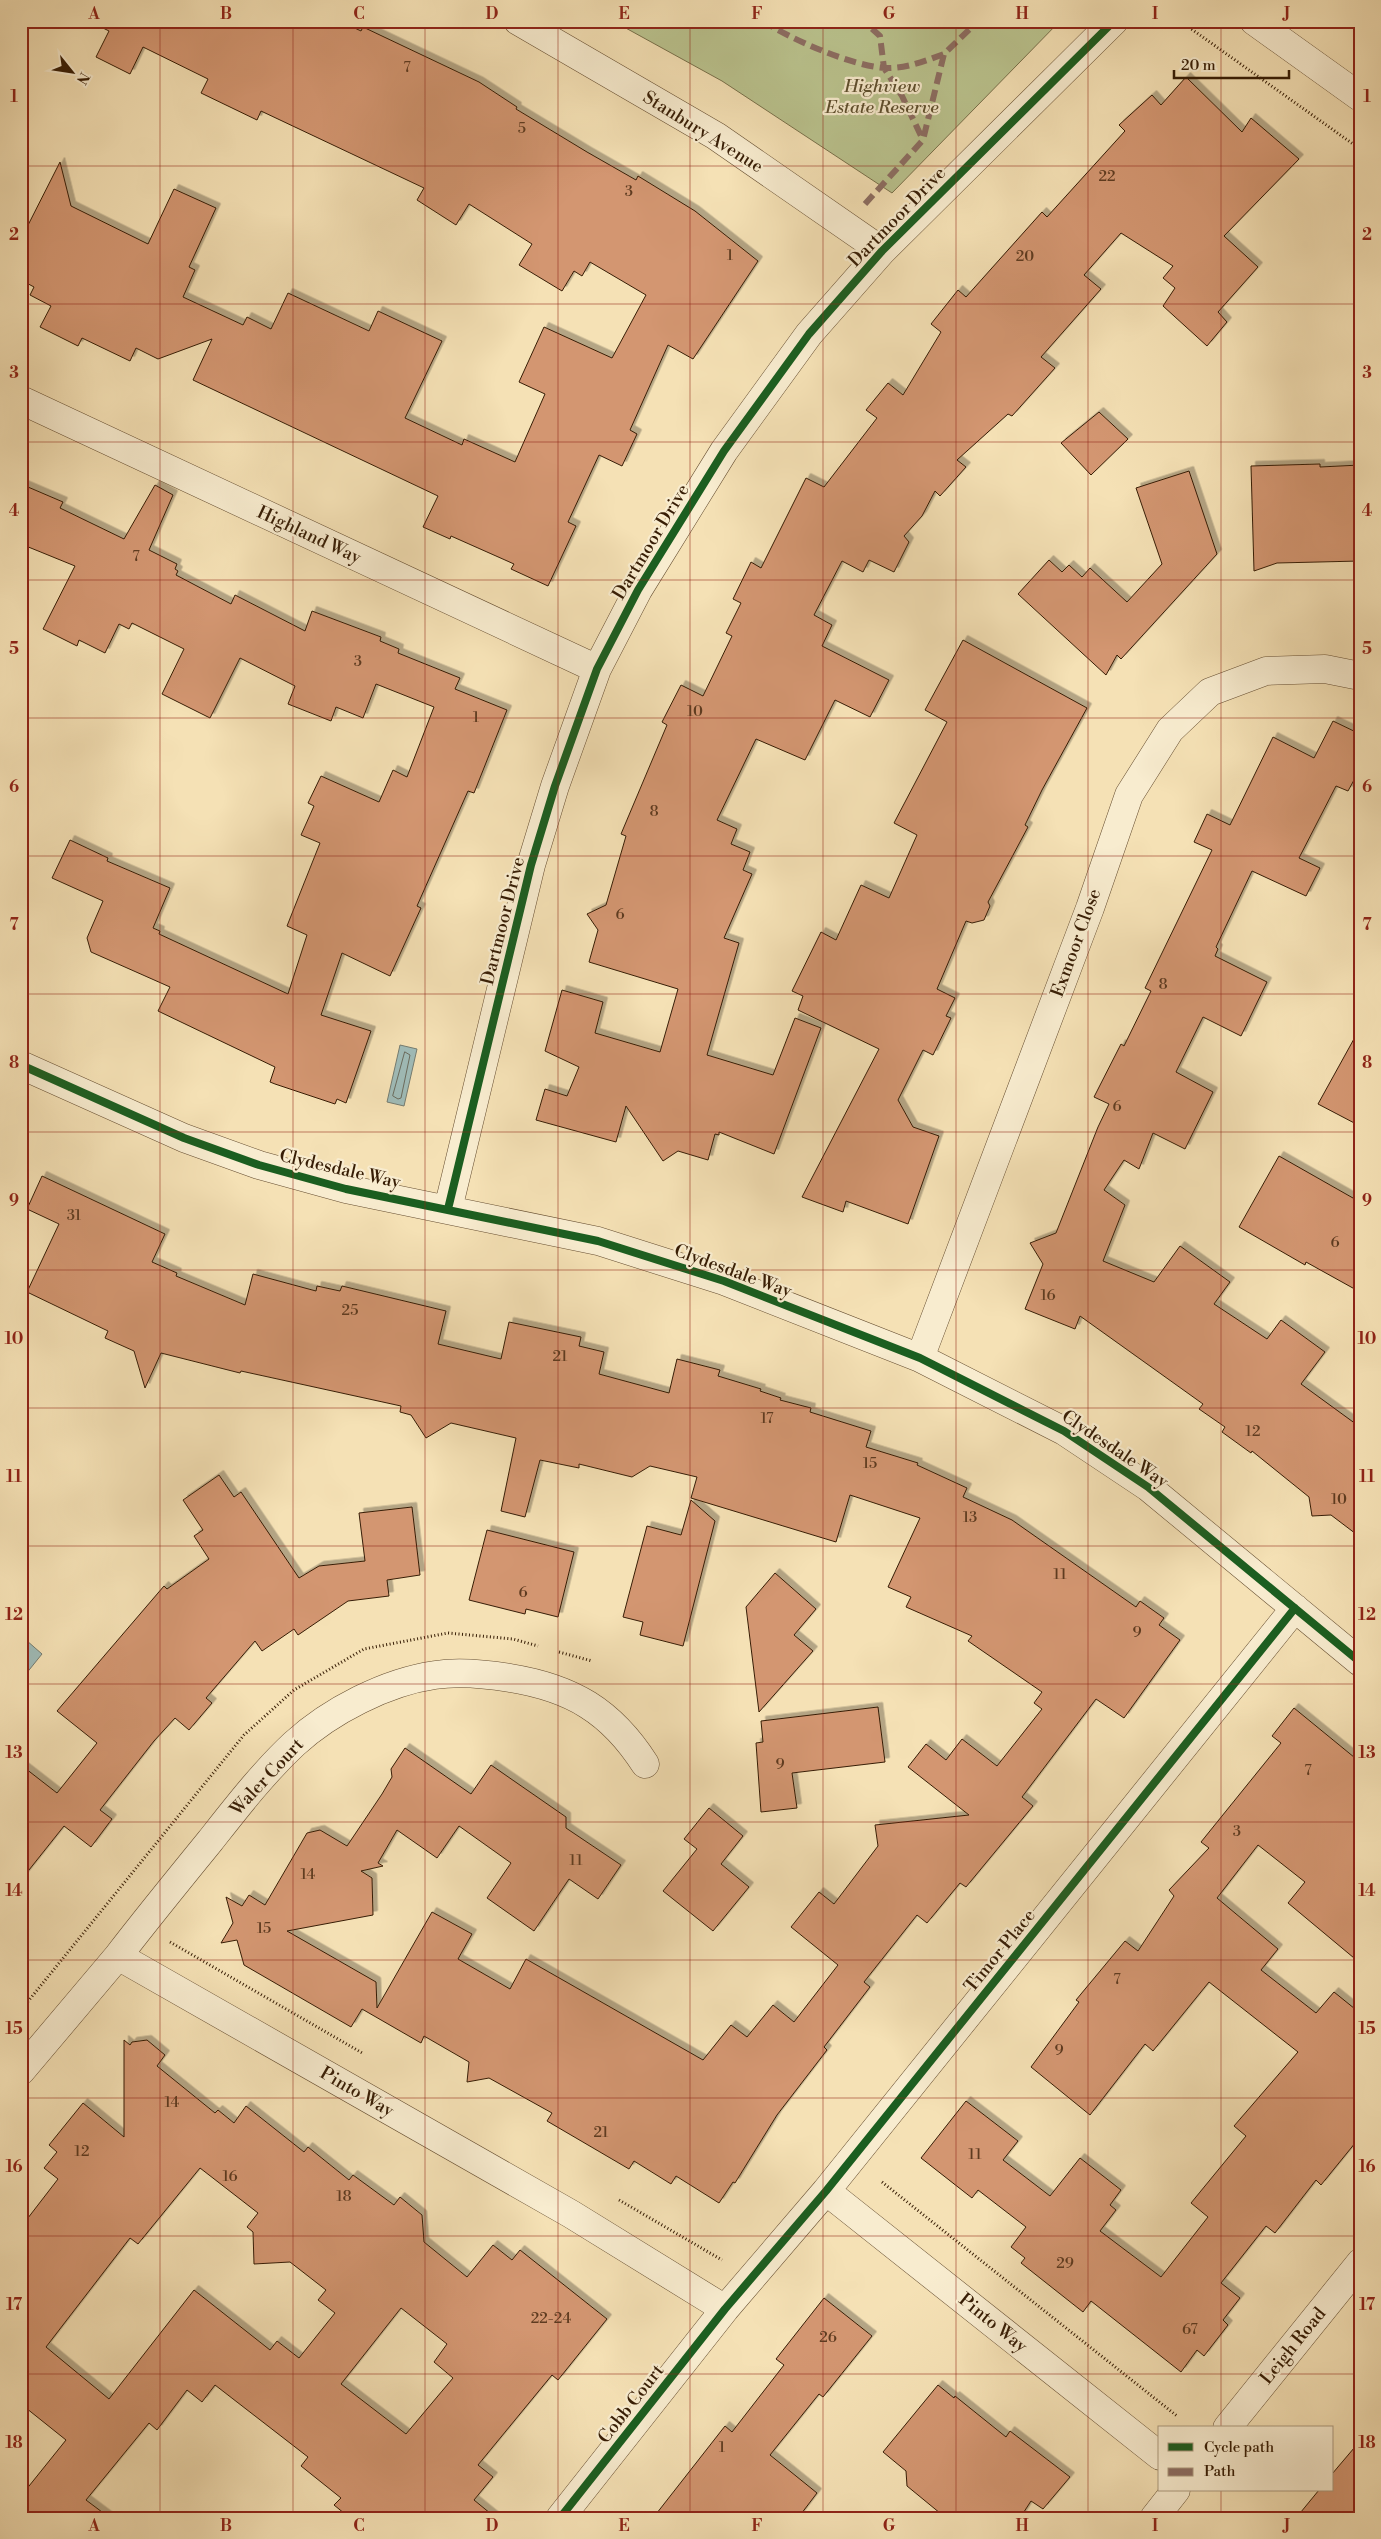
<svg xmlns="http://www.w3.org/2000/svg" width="1381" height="2539" font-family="'Libre Bodoni',serif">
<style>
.green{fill:#bac38e;stroke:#78704a}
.water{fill:#9fbbb7;stroke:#757c70}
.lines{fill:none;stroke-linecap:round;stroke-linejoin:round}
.shore{stroke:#6b6c5e;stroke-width:1}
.building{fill:#d39671;stroke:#371d05;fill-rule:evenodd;filter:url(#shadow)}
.minor-casing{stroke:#664e31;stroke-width:29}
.path{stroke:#371d05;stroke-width:3;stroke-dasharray:1 2.5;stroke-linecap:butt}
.minor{stroke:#f8eccf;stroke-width:28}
.quiet{stroke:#8d6e63;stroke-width:6;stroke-dasharray:12 6;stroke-linecap:butt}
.cycleway-casing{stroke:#f8eccf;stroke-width:11}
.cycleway{stroke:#1b5e20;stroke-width:8}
.grid{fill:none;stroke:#8f2418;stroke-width:1;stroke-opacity:0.55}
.labels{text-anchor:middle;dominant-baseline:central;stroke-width:4.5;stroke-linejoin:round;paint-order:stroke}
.number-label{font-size:15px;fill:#5e3b20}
.park-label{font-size:18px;font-style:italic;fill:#5e4f2e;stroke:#f8eccf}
.street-label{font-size:18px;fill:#371d05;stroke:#f8eccf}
.neatline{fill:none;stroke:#8f2418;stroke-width:2}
.grid-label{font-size:16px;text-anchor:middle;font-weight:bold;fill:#8f2418}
</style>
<defs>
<filter id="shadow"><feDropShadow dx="4.5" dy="-4.5" stdDeviation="0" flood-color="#0004"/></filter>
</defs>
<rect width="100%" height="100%" fill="#f5e1b5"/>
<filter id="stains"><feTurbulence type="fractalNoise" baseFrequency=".004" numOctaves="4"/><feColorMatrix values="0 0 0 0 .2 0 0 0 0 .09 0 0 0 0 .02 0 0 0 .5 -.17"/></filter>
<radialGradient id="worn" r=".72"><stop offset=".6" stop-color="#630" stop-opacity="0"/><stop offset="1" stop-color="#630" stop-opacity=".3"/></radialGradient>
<path class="green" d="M613,21H1060L892,193L722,81Z"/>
<path class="water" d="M400,1045L417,1049L404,1106L387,1102Z
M26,1640L42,1654L21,1680V1645Z"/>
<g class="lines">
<path class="shore" d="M405,1052L410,1055L401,1098L398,1099L393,1096Z"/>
</g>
<path class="building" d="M89,21H340L361,31L363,27L479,82L517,107L516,109L587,152L636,180L638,176L695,211L758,261L693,359L668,345L630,430L637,434L622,466L599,455L568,522L576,526L548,586L511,569L514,564L451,536L450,539L423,527L438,496L193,380L212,339L158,359L136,348L130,361L82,338L78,346L40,327L51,306L30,295L34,287L21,280V239L60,162L71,206L148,244L174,189L216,208L189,267L195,270L183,297L243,325L247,317L271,329L288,293L369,331L378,311L442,341L405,418L462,445L464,439L515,462L545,394L519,382L544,327L612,358L646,295L590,262L582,276L574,271L562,291L519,265L532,244L469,204L456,225L417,200L424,188L261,111L257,120L201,93L208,79L143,47L130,74L96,57L109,31Z
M1186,77L1242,132L1251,118L1299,159L1224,236L1258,267L1218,312L1227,322L1207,346L1163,306L1175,288L1163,278L1173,266L1121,233L1084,275L1101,289L1041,357L1055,368L1012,416L1008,414L957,460L966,467L940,496L935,491L922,516L904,536L909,542L894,572L869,560L863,572L842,561L814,615L832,625L822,646L889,680L870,717L835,700L805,760L756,739L717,820L737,829L731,844L750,852L743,870L752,874L724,938L739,943L707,1055L773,1075L795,1018L821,1028L774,1154L719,1132V1135L715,1134L708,1160L678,1151L663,1161L626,1106L616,1142L536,1120L545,1089L567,1096L579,1067L545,1051L562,990L603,1002L595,1033L660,1052L678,989L589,962L598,930L587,914L606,905L626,836L621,834L667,725L662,722L681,685L703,696L732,636L726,633L741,603L733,599L751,562L761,568L806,478L824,487L877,418L866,410L888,383L903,395L941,332L931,324L958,290L966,297L1042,212L1047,217L1125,131L1119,125L1152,95L1161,105Z
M1099,412L1128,439L1091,475L1061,443Z
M1320,464V467L1360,465V561L1277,563L1254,571L1251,466Z
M1189,471L1217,554L1121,659L1117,655L1106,675L1018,594L1049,560L1062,572L1069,565L1082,577L1090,568L1127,602L1162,564L1136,488Z
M21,484L63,502L60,508L124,539L155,485L173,495L149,550L177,564L175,569L178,571L176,575L231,604L235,595L305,631L312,611L381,637L380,641L399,649L398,653L460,678L455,689L507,710L474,793L468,791L417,906L421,908L390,976L342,953L321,1015L371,1031L346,1103L337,1099L335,1104L275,1084L270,1082L275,1067L158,1011L170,987L91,952L87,938L103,901L52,878L70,840L108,858L107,861L170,888L153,928L160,931L159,934L288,994L307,935L287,926L320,843L301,835L314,806L308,803L321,776L379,802L393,770L407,777L434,707L376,684L363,718L336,707L331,721L288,704L295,686L240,658L210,718L162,694L184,649L132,623L129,629L119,624L105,653L79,640L77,646L43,629L75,566L21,544Z
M963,640L1087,708L1042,790L1025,825L1028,827L988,902L990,906L984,920L972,923L966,921L937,989L955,998L946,1016L951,1018L933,1055L923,1050L898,1100L913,1127L939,1136L908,1224L846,1201L843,1212L802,1197L879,1049L798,1010L803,996L792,991L821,932L836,940L861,885L889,898L917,835L894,823L947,722L925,710Z
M1333,721L1360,734V769L1348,791L1336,786L1299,858L1320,868L1306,896L1252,871L1216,947L1218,949L1215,956L1267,982L1241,1036L1203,1017L1176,1072L1213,1092L1185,1149L1153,1133L1139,1169L1124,1160L1104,1190L1125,1205L1103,1261L1154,1282L1180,1246L1230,1282L1214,1304L1267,1339L1281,1320L1325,1352L1301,1384L1360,1427V1537L1331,1515L1312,1516L1309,1497L1252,1451L1251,1453L1222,1432L1225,1427L1199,1409L1203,1404L1080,1316L1075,1329L1025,1309L1043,1264L1030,1243L1056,1233L1098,1127L1109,1104L1094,1097L1121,1044L1124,1046L1151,991L1145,988L1212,850L1194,842L1207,814L1230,825L1273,737L1314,758Z
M1360,1028V1126L1318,1104Z
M1279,1156L1360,1202V1292L1306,1262L1305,1265L1239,1227Z
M42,1176L165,1234L152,1262L177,1273L176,1276L245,1305L253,1274L316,1291L317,1286L340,1291L342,1286L446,1311L438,1344L501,1359L509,1322L581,1337L579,1346L604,1352L599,1374L669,1393L677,1359L720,1370L718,1376L761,1389L760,1391L781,1398L780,1400L811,1408L810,1412L871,1431L866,1447L918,1463L917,1465L967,1488L963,1497L1012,1520L1136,1607L1140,1601L1164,1618L1159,1625L1180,1640L1124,1718L1096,1699L1022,1797L1033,1806L966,1887L960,1883L927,1923L917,1915L864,1982L870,1987L824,2047L827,2050L777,2115L735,2183L733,2182L719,2203L676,2176L671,2184L634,2161L629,2169L547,2121L552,2113L489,2078L467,2082L469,2062L424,2036L421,2043L362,2009L351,2027L244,1965L237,1940L221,1943L233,1923L226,1897L242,1906L249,1895L265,1905L307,1833L320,1830L347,1846L382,1794L392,1777L391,1769L405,1748L471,1794L491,1765L566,1817V1828L621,1865L598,1899L569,1879L534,1931L487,1898L511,1863L459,1826L437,1858L397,1830L378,1863L383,1866L361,1871L372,1878L373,1915L287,1931L376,1982L377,2008L432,1912L472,1934L458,1959L510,1989L526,1959L703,2060L731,2025L747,2037L773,2005L794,2022L838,1965L791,1927L819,1892L834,1904L878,1846L875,1825L969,1815L908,1767L926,1744L946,1760L962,1739L997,1766L1042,1709L1034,1703L1042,1692L968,1641L972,1636L906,1607L911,1597L888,1587L920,1518L850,1495L836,1542L691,1498L697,1477L650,1466L632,1477L579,1464V1468L540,1460L525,1517L501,1511L516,1438L451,1423L426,1438L411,1415L400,1412L401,1406L241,1371L240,1373L161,1353L145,1388L134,1351L105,1338L108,1331L27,1292L59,1224L27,1209Z
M219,1475L234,1497L241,1492L299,1578L319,1566L365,1561L359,1513L412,1507L420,1575L387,1580L389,1596L348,1601L298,1635L294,1629L262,1651L255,1641L206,1698L212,1703L189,1730L175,1718L154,1741L100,1810L112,1819L91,1847L64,1826L21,1880V1765L57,1793L97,1743L57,1711L164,1586L167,1589L209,1559L194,1536L203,1530L183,1500Z
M691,1500L715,1521L683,1646L640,1635L643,1622L623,1617L647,1526L681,1535Z
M487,1530L574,1552L558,1617L526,1609L525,1614L469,1600Z
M775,1573L816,1609L794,1635L813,1651L759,1712L746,1607Z
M878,1707L885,1762L792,1773L797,1808L761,1812L756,1743L763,1742L761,1721Z
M1294,1708L1360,1762V1963L1288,1903L1305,1882L1258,1845L1217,1898L1278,1949L1261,1970L1316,2013L1334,1992L1360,2013V2137L1321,2185L1316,2180L1275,2233L1266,2226L1221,2283L1240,2298L1223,2320L1228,2325L1204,2356L1197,2350L1181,2372L1091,2301L1083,2312L1021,2263L1025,2258L1011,2247L1026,2227L978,2190L972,2198L921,2158L966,2101L1018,2141L1003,2160L1050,2196L1080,2158L1121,2190L1110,2205L1116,2210L1100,2231L1161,2277L1208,2217L1191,2203L1246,2136L1234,2126L1298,2052L1209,1982L1153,2051L1145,2044L1090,2115L1031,2067L1079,2002L1076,2000L1125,1941L1138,1951L1174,1896L1169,1890L1209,1848L1201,1842L1281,1743L1272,1736Z
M709,1808L743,1836L721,1864L749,1887L713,1931L663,1891L697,1849L684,1839Z
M124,2040L130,2045L132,2042L147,2040L165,2055L157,2066L215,2113L218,2110L234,2123L246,2106L304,2152L308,2147L349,2180L353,2175L394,2205L400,2197L422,2215L424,2242L467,2277L493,2245L512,2260L520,2250L607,2319L558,2380L552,2375L478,2465L493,2477L474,2500L496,2518H350L334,2505L341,2498L301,2466L308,2457L215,2385L202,2402L187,2390L157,2430L149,2423L86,2500L110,2518H21V2496L66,2440L21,2404V2227L58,2179L44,2168L57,2152L49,2145L83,2103L124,2137ZM200,2168L258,2213L247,2227L253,2232L254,2264L290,2262L326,2290L318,2300L335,2313L299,2358L277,2341L270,2350L194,2290L109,2399L46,2347L130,2238L138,2244ZM401,2308L447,2344L434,2362L453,2378L406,2434L341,2384Z
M824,2298L872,2336L823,2397L819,2394L770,2455L817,2493L798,2518H653L725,2426L732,2432L784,2365L776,2359Z
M938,2385L954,2398L955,2396L1006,2437L1010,2431L1070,2477L1043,2509L1031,2501L1020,2518H946L907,2486L906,2471L883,2452Z
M1360,2441V2518H1296L1319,2490H1332V2474Z"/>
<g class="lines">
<g class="minor-casing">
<path id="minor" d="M518,21L716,136L882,251
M1254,21L1360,97
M21,400L597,669
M21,1065L184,1138L259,1165L346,1189L598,1241L724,1281L920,1358L1064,1431L1148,1487L1360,1662
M448,1209L531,865L555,786L597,669L638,590L724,451L809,334L882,251L1114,21
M920,1358L1090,908L1129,795L1170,730L1210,692L1266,671L1325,669L1360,676
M118,1956C148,1917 179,1879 210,1841C236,1808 263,1773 294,1744C330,1711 386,1682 435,1675C460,1671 486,1674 510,1678C572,1688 611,1711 645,1764
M21,2071L118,1956L571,2214L725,2309
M826,2191L1160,2456
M1227,2428L1360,2263
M560,2518L725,2309L826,2191L1295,1608
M1154,2518L1176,2490"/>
</g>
<path class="path" d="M1183,23L1360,149
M559,1652L592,1661
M170,1942L364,2054
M21,2010L244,1735L294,1690L364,1649L448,1633L513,1639L538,1646
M882,2182L1177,2416
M619,2200L722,2260"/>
<use href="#minor" class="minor"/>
<path class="quiet" d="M763,21C790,39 852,66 885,68C905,69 925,61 944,54
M856,21L869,26L880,36L884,68L902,96L923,140
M865,204L923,140L944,54L978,21"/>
<g class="cycleway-casing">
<path id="cycleway" d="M21,1065L184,1138L259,1165L346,1189L598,1241L724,1281L920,1358L1064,1431L1148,1487L1360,1662
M448,1209L531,865L555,786L597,669L638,590L724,451L809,334L882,251L1114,21
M560,2518L725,2309L826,2191L1295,1608"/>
</g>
<use href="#cycleway" class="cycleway"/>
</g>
<path class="grid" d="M160,21V2518M293,21V2518M425,21V2518M558,21V2518M690,21V2518M823,21V2518M956,21V2518M1088,21V2518M1221,21V2428M21,166H1360M21,304H1360M21,442H1360M21,580H1360M21,718H1360M21,856H1360M21,994H1360M21,1132H1360M21,1270H1360M21,1408H1360M21,1546H1360M21,1684H1360M21,1822H1360M21,1960H1360M21,2098H1360M21,2236H1360M21,2374H1360M1221,2490V2518"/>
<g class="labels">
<g class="number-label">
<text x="407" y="67">7</text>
<text x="522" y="128">5</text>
<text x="1107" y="176">22</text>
<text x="629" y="191">3</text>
<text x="730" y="255">1</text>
<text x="1025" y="256">20</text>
<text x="136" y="556">7</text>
<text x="358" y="661">3</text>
<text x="695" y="711">10</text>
<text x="476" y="717">1</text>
<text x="654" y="811">8</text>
<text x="620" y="914">6</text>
<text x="1163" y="984">8</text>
<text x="1117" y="1106">6</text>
<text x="74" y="1215">31</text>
<text x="1335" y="1242">6</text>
<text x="1048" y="1295">16</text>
<text x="350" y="1310">25</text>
<text x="560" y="1356">21</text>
<text x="767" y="1418">17</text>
<text x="1253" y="1431">12</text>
<text x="870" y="1463">15</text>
<text x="1339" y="1499">10</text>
<text x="970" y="1517">13</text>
<text x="1060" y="1574">11</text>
<text x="523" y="1592">6</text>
<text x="1137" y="1632">9</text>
<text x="780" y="1764">9</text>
<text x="1308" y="1770">7</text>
<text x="1237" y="1831">3</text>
<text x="576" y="1860">11</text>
<text x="308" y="1874">14</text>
<text x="264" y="1928">15</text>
<text x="1117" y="1979">7</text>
<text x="1059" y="2050">9</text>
<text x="172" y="2102">14</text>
<text x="601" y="2132">21</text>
<text x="82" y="2151">12</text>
<text x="975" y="2154">11</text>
<text x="230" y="2176">16</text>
<text x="344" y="2196">18</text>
<text x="1065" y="2263">29</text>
<text x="551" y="2318">22-24</text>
<text x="1190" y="2329">67</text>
<text x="828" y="2337">26</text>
<text x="722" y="2447">1</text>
</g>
<g class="park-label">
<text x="882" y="86">Highview<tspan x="882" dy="21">Estate Reserve</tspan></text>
</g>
<g class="street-label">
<text transform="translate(703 132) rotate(32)">Stanbury Avenue</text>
<text transform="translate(897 217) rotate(-46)">Dartmoor Drive</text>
<text transform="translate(309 535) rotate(25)">Highland Way</text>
<text transform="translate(651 542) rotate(-59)">Dartmoor Drive</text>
<text transform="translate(503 921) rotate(-76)">Dartmoor Drive</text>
<text transform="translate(1076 943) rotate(-70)">Exmoor Close</text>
<text transform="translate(340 1169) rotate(13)">Clydesdale Way</text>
<text transform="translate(733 1271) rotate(20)">Clydesdale Way</text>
<text transform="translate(1115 1449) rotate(34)">Clydesdale Way</text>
<text transform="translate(267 1777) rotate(-47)">Waler Court</text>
<text transform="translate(1000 1951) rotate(-51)">Timor Place</text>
<text transform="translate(357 2092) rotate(30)">Pinto Way</text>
<text transform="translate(993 2323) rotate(39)">Pinto Way</text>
<text transform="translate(1293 2346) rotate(-51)">Leigh Road</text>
<text transform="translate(631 2404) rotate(-52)">Cobb Court</text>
</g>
</g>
<rect width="1381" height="2539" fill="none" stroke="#f5e1b5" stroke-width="55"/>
<rect x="1158" y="2426" width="175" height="65" fill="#f8eccf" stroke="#ab997e"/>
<rect x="1168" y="2443" width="25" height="8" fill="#1b5e20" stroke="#ab997e"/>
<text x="1204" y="2452" font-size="15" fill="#371d05">Cycle path</text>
<rect x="1168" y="2468" width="25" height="8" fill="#8d6e63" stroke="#ab997e"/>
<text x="1204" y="2476" font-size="15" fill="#371d05">Path</text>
<g transform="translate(72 72) rotate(120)" stroke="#f8eccf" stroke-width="4" paint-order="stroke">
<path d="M0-4L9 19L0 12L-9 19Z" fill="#371d05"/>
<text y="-8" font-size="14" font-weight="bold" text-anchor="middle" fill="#371d05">N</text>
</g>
<path d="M1174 70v8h115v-8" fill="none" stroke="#371d05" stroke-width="2.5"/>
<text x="1181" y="70" font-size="15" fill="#371d05" stroke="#f8eccf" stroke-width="4" paint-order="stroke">20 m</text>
<rect x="28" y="28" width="1326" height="2484" class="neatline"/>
<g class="grid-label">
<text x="94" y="19">A</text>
<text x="226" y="19">B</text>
<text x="359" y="19">C</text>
<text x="492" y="19">D</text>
<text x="624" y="19">E</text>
<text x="757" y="19">F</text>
<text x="889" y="19">G</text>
<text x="1022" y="19">H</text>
<text x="1155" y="19">I</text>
<text x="1287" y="19">J</text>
<text x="14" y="102">1</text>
<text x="1367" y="102">1</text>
<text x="14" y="240">2</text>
<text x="1367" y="240">2</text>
<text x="14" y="378">3</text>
<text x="1367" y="378">3</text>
<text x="14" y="516">4</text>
<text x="1367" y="516">4</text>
<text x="14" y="654">5</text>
<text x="1367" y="654">5</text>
<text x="14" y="792">6</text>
<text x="1367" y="792">6</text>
<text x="14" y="930">7</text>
<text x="1367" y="930">7</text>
<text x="14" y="1068">8</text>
<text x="1367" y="1068">8</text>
<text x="14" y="1206">9</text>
<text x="1367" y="1206">9</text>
<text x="14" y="1344">10</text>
<text x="1367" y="1344">10</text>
<text x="14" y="1482">11</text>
<text x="1367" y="1482">11</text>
<text x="14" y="1620">12</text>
<text x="1367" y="1620">12</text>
<text x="14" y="1758">13</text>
<text x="1367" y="1758">13</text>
<text x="14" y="1896">14</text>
<text x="1367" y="1896">14</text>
<text x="14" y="2034">15</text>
<text x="1367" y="2034">15</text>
<text x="14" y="2172">16</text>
<text x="1367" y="2172">16</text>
<text x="14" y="2310">17</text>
<text x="1367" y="2310">17</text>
<text x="14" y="2448">18</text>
<text x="1367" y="2448">18</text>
<text x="94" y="2531">A</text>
<text x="226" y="2531">B</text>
<text x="359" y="2531">C</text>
<text x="492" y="2531">D</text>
<text x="624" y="2531">E</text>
<text x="757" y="2531">F</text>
<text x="889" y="2531">G</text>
<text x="1022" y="2531">H</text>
<text x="1155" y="2531">I</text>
<text x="1287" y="2531">J</text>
</g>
<rect width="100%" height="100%" filter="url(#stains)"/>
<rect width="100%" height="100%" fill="url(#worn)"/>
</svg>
